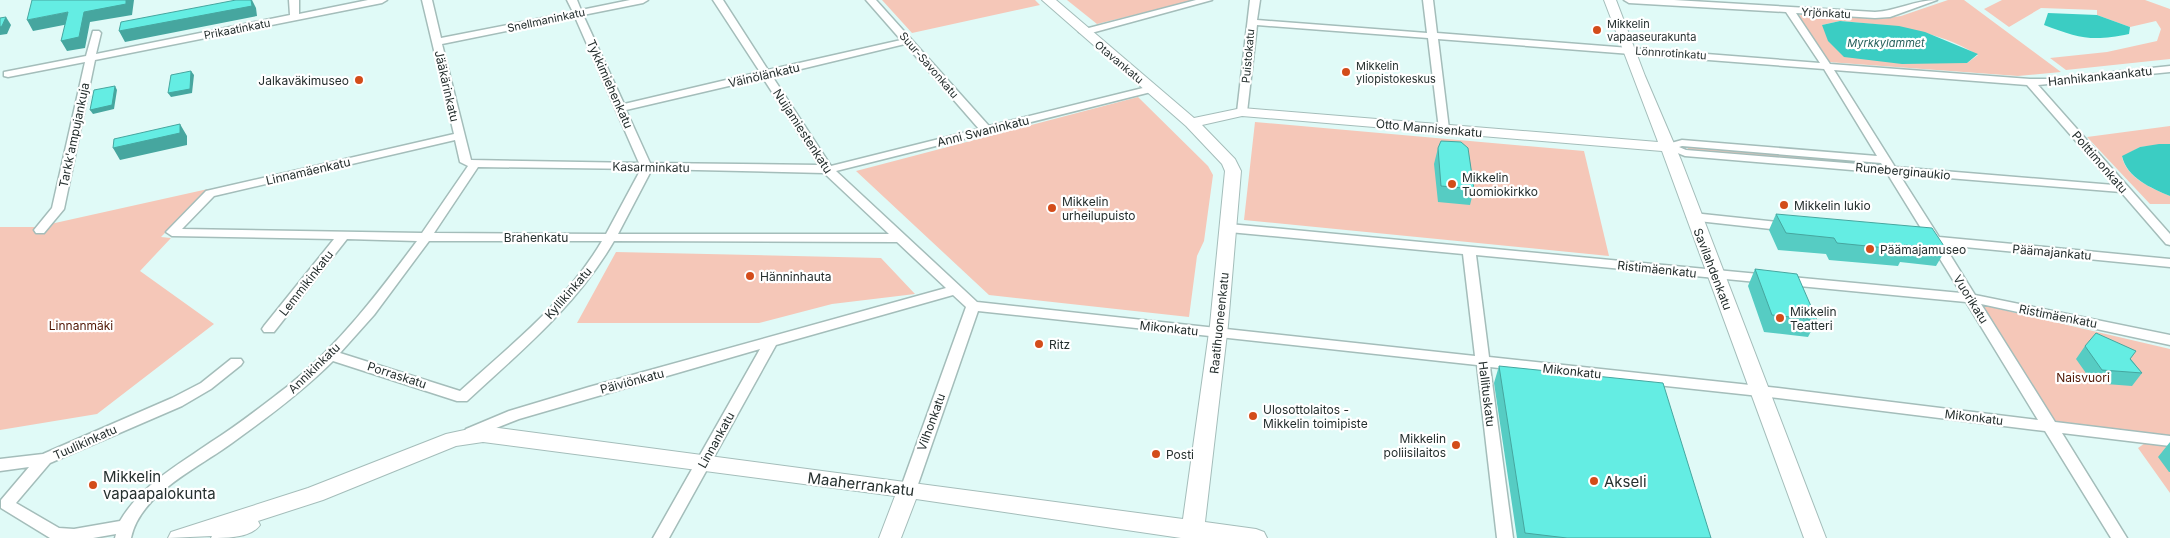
<svg xmlns="http://www.w3.org/2000/svg" width="2170" height="538" font-family="Inter,sans-serif">
<style>
.green{fill:#f5c7b8;fill-rule:evenodd}
.water{fill:#3bcdc3}
.lines{fill:none;stroke-linecap:round;stroke-linejoin:round}
.street-casing{stroke:#a4bdba;stroke-width:3}
.secondary-casing{stroke:#a4bdba;stroke-width:2}
.street{fill:#fff;fill-rule:evenodd}
.secondary{fill:#fff;fill-rule:evenodd}
.wall{fill:#56ccc3}
.shaded-wall{fill:#46a69f}
.building{fill:#64ede3;stroke:#46a69f}
.poi-dot{fill:#d34c1a;stroke:#fff;stroke-width:2}
.labels{text-anchor:middle;dominant-baseline:central;stroke-width:4.5;stroke-linejoin:round;paint-order:stroke}
.far-street-label{font-size:11px;fill:#252f2e;stroke:#fff}
.far-poi-label{font-size:11px;fill:#252f2e;stroke:#fff;text-anchor:start}
.far-water-label{font-size:11px;font-style:italic;fill:#27605c;stroke:#fff}
.street-label{font-size:12px;fill:#252f2e;stroke:#fff}
.poi-label{font-size:12px;fill:#252f2e;stroke:#fff;text-anchor:start}
.park-label{font-size:12px;fill:#501704;stroke:#fff}
.near-poi-label{font-size:15px;fill:#252f2e;stroke:#fff;text-anchor:start}
.near-street-label{font-size:15px;fill:#252f2e;stroke:#fff}
</style>
<rect width="100%" height="100%" fill="#e0faf7"/>
<path class="green" d="M882,0H1035L1040,5L912,33Z
M1067,0H1195L1097,24Z
M1948,0H1964L2061,72L2018,76L1828,62L1797,15L1881,19L1901,16ZM1840,21C1888,25 1936,29 1978,55L1967,63L1822,25Z
M2002,0H2145L2170,9V59L2066,70L2050,58L2107,52L2157,41L2161,29L2156,21L2130,27L2097,15V10L2041,8L2009,27L1984,9Z
M1138,97L1208,166L1213,175L1204,241L1197,256L1189,317L989,295L856,171Z
M1255,122L1584,151L1609,256L1244,220Z
M2170,126V144L2140,147L2122,157C2127,178 2151,188 2170,196V204H2150L2087,137Z
M1686,144L1882,160L1887,168L1689,152Z
M208,189L161,237L171,238L140,271L214,324L97,414L0,430V227H37Z
M616,252L881,258L915,294L832,304L759,323H577Z
M1982,305L2170,349V493L2138,448L2158,434L2055,421Z"/>
<path class="water" d="M2048,13L2097,15L2130,27L2129,34C2092,42 2078,38 2044,25Z
M1840,21L1899,26L1925,32L1978,54L1967,63L1902,64L1844,57L1828,41L1822,25Z
M2159,144H2170V196C2151,188 2127,178 2122,156L2140,147Z"/>
<g class="lines">
<g class="street-casing">
<path id="street" d="M289,0H299V14L368,0H387L382,3L95,60L64,209L44,233H36L34,230L52,208L85,62L8,77L4,76V72L86,56L93,31H99L101,33L96,54L290,15Z
M422,0H432L441,38L573,12L567,0H577L581,10L630,0H648L643,3L583,15L624,104L760,72L713,0H723L768,70L901,40L866,0H876L989,126L1151,86L1155,87V91L836,171L977,302L1475,356L1463,254L1229,232L1223,228L1229,224L1961,293L1887,173L1685,156L1663,147L1664,145L1682,140L1877,156L1824,69L1438,39L1449,129L1444,132L1439,129L1428,38L1257,25L1247,112L1242,115L1237,112L1250,0H1260L1257,20L1427,33L1423,0H1433L1437,33L1820,63L1786,12L1629,3L1624,0H1674L1875,12C1896,11 1915,0 1937,0L1890,17L1875,18L1796,13L1830,64L2030,79H2048L2170,66V72L2038,85L2170,234V245L2166,244L2121,192L1899,174L1939,237L2170,259V267L1944,245L1975,295L2170,335V345L1981,304L2055,422L2170,436V446L2062,433L2127,538H2111L2045,431L1778,398L1490,367L1513,538H1497L1477,365L978,311L916,490L913,494L908,496L903,494L900,490L966,307L953,295L776,345L669,538H653L760,349L519,419L471,438L466,437L464,433L466,429L509,411L589,387L946,288L897,242L614,241C577,305 521,351 467,401H457L333,361C303,391 267,418 232,443C198,468 140,494 131,538H115L116,534L93,538H50L1,508V500L29,467L0,471V459L43,454L172,398L201,383L231,359H241L243,362L241,365L211,389L182,406L50,463L16,503L59,528L74,529L120,521C141,485 178,465 211,442C238,425 263,405 288,386C339,345 378,293 417,241L347,239L274,332H264L262,329L264,326L334,239L172,236L166,232L206,191L454,134ZM575,17L639,163L471,160L442,44ZM905,44L979,129L831,166L772,76ZM1834,70L2027,85L2114,185L1895,167ZM763,78L819,165L650,163L626,110ZM455,140L460,162L468,166L422,233L182,229L214,196ZM1682,146L1881,163L1883,166L1686,150L1679,147ZM478,167L641,169L606,234L434,233ZM652,169L824,173L889,234H618ZM429,241H602C566,302 511,345 460,391L340,353L374,315ZM1476,255L1966,302L2038,420L1778,388L1489,357Z
M1196,0H1212L1084,35L1079,32L1081,30Z
M1693,213L1788,223L1794,227L1788,231L1689,220L1687,217L1689,214Z"/>
</g>
<g class="secondary-casing">
<path id="secondary" d="M1042,0H1056L1194,118L1242,108L1658,142L1604,0H1616L1645,76L1681,160L1826,538H1804L1662,151L1242,116L1202,125L1235,159L1241,171L1228,325L1205,522L1256,529L1264,532L1267,538H1181L916,499L901,538H879L895,496L483,442L456,446L323,500L258,521L260,525C251,538 228,538 211,538L212,536L168,538L171,532L308,488L446,434L483,426L1183,519L1210,325L1225,171L1222,164L1186,126Z"/>
</g>
<use href="#street" class="street"/>
<use href="#secondary" class="secondary"/>
</g>
<path class="wall" d="M1438,148L1474,189L1470,205L1438,202L1434,164Z
M1776,214L1946,249L1936,266L1900,262L1898,266L1829,260L1826,254L1778,250L1769,230Z
M1755,269L1817,320L1808,337L1764,332L1748,286Z
M2085,346L2131,359L2142,373L2132,386L2093,383L2076,359Z
M1499,366L1711,538H1517L1494,383Z
M2170,442V472H2169L2158,457Z"/>
<path class="shaded-wall" d="M126,0H134L132,15L90,22L85,48L67,51L61,41L84,12Z
M251,0H252L256,8L257,16L125,42L119,31Z
M68,12L74,23L33,31L27,20Z
M6,17L11,25L7,34L0,35V27Z
M191,71L194,75L192,93L171,97L168,93Z
M115,86L117,90L114,109L93,114L90,110Z
M180,124L187,136V145L120,160L113,148Z"/>
<path class="building" d="M32,0H126V4L84,12L79,37L61,41L68,12L27,20Z
M236,0H251L252,6L119,31L121,22Z
M6,17L2,26L0,27V18Z
M191,71L190,89L168,93L171,75Z
M115,86L112,105L90,110L94,90Z
M180,124V133L113,148L114,139Z
M1441,141L1461,142L1468,148L1474,189L1441,186L1438,148Z
M1776,214L1932,228L1946,249L1904,245L1907,250L1837,243L1834,238L1786,233Z
M1755,269L1797,274L1817,320L1772,315Z
M2096,333L2136,351L2130,359L2142,373L2102,370L2085,346Z
M1499,366L1663,383L1711,538H1567L1525,533Z"/>
<g class="poi-dot">
<circle cx="1597" cy="30" r="5"/>
<circle cx="1346" cy="72" r="5"/>
<circle cx="359" cy="80" r="5"/>
<circle cx="1452" cy="184" r="5"/>
<circle cx="1784" cy="205" r="5"/>
<circle cx="1052" cy="208" r="5"/>
<circle cx="1870" cy="249" r="5"/>
<circle cx="750" cy="276" r="5"/>
<circle cx="1780" cy="318" r="5"/>
<circle cx="1039" cy="344" r="5"/>
<circle cx="1253" cy="416" r="5"/>
<circle cx="1456" cy="445" r="5"/>
<circle cx="1156" cy="454" r="5"/>
<circle cx="1594" cy="481" r="5"/>
<circle cx="93" cy="485" r="5"/>
</g>
<g class="labels">
<g class="far-street-label">
<text transform="translate(1826 13) rotate(3)">Yrjönkatu</text>
<text transform="translate(546 20) rotate(-12)">Snellmaninkatu</text>
<text transform="translate(237 29) rotate(-11)">Prikaatinkatu</text>
<text transform="translate(1671 53) rotate(4)">Lönnrotinkatu</text>
<text transform="translate(1248 56) rotate(-85)">Puistokatu</text>
<text transform="translate(1119 62) rotate(40)">Otavankatu</text>
<text transform="translate(929 65) rotate(49)">Suur-Savonkatu</text>
</g>
<g class="far-poi-label">
<text x="1607" y="24">Mikkelin<tspan x="1607" dy="13">vapaaseurakunta</tspan></text>
<text x="1356" y="66">Mikkelin<tspan x="1356" dy="13">yliopistokeskus</tspan></text>
</g>
<g class="far-water-label">
<text x="1886" y="43">Myrkkylammet</text>
</g>
<g class="street-label">
<text transform="translate(764 75) rotate(-13)">Väinölänkatu</text>
<text transform="translate(2100 76) rotate(-6)">Hanhikankaankatu</text>
<text transform="translate(610 84) rotate(66)">Tykkimiehenkatu</text>
<text transform="translate(447 86) rotate(77)">Jääkärinkatu</text>
<text transform="translate(1429 128) rotate(5)">Otto Mannisenkatu</text>
<text transform="translate(803 131) rotate(57)">Nuijamiestenkatu</text>
<text transform="translate(983 131) rotate(-14)">Anni Swaninkatu</text>
<text transform="translate(74 135) rotate(-78)">Tarkk'ampujankuja</text>
<text transform="translate(2100 162) rotate(49)">Polttimonkatu</text>
<text transform="translate(651 167) rotate(1)">Kasarminkatu</text>
<text transform="translate(308 171) rotate(-13)">Linnamäenkatu</text>
<text transform="translate(1903 171) rotate(5)">Runeberginaukio</text>
<text x="536" y="237">Brahenkatu</text>
<text transform="translate(2052 252) rotate(5)">Päämajankatu</text>
<text transform="translate(1657 269) rotate(6)">Ristimäenkatu</text>
<text transform="translate(1713 269) rotate(69)">Savilahdenkatu</text>
<text transform="translate(306 283) rotate(-52)">Lemmikinkatu</text>
<text transform="translate(568 293) rotate(-49)">Kyllikinkatu</text>
<text transform="translate(1971 299) rotate(58)">Vuorikatu</text>
<text transform="translate(2058 316) rotate(11)">Ristimäenkatu</text>
<text transform="translate(1219 323) rotate(-84)">Raatihuoneenkatu</text>
<text transform="translate(1169 328) rotate(6)">Mikonkatu</text>
<text transform="translate(314 368) rotate(-44)">Annikinkatu</text>
<text transform="translate(1572 371) rotate(6)">Mikonkatu</text>
<text transform="translate(397 375) rotate(18)">Porraskatu</text>
<text transform="translate(632 381) rotate(-15)">Päiviönkatu</text>
<text transform="translate(1487 394) rotate(83)">Hallituskatu</text>
<text transform="translate(1974 417) rotate(7)">Mikonkatu</text>
<text transform="translate(931 422) rotate(-70)">Vilhonkatu</text>
<text transform="translate(716 440) rotate(-61)">Linnankatu</text>
<text transform="translate(85 442) rotate(-24)">Tuulikinkatu</text>
</g>
<g class="poi-label">
<text x="349" y="80" text-anchor="end">Jalkaväkimuseo</text>
<text x="1462" y="177">Mikkelin<tspan x="1462" dy="14">Tuomiokirkko</tspan></text>
<text x="1062" y="201">Mikkelin<tspan x="1062" dy="14">urheilupuisto</tspan></text>
<text x="1794" y="205">Mikkelin lukio</text>
<text x="1880" y="249">Päämajamuseo</text>
<text x="760" y="276">Hänninhauta</text>
<text x="1790" y="311">Mikkelin<tspan x="1790" dy="14">Teatteri</tspan></text>
<text x="1049" y="344">Ritz</text>
<text x="1263" y="409">Ulosottolaitos -<tspan x="1263" dy="14">Mikkelin toimipiste</tspan></text>
<text x="1446" y="438" text-anchor="end">Mikkelin<tspan x="1446" dy="14">poliisilaitos</tspan></text>
<text x="1166" y="454">Posti</text>
</g>
<g class="park-label">
<text x="81" y="325">Linnanmäki</text>
<text x="2083" y="377">Naisvuori</text>
</g>
<g class="near-poi-label">
<text x="103" y="476">Mikkelin<tspan x="103" dy="17">vapaapalokunta</tspan></text>
<text x="1604" y="481">Akseli</text>
</g>
<g class="near-street-label">
<text transform="translate(861 484) rotate(7)">Maaherrankatu</text>
</g>
</g>
</svg>
